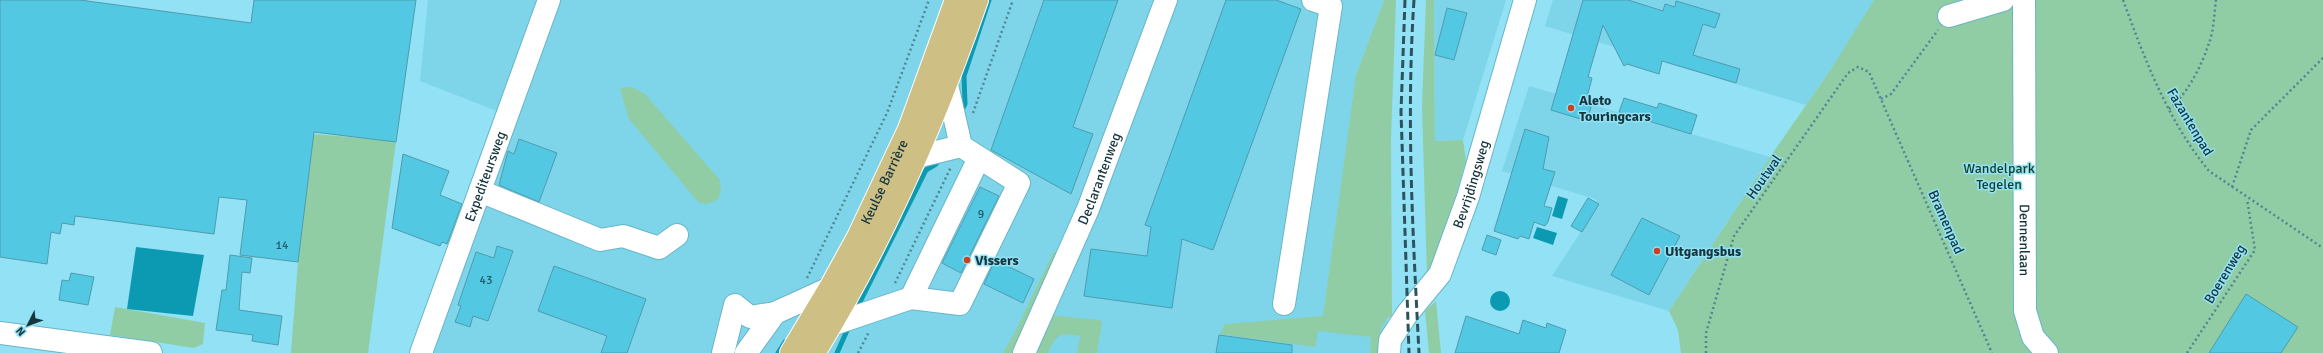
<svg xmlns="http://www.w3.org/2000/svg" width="2323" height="353" font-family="Signika,sans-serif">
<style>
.built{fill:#7ed5ea}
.green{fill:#91cda4}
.water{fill:#0c9ab3}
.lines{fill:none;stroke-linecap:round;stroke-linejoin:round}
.stream{stroke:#0c9ab3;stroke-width:5}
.building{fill:#53c8e2;stroke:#4e9cad}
.minor-casing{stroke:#68b5c7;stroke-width:24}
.major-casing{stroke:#fff;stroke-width:24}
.path{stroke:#508693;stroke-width:2.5;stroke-dasharray:2 3;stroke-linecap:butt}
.minor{stroke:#fff;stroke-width:22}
.major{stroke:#cebf84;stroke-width:22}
.rail{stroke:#2c535d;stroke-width:3;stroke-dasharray:8 4;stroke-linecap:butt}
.poi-dot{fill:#cb411f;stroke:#93e1f4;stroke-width:1.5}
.labels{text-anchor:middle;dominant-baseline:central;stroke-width:3;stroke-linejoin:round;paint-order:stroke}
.number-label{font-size:12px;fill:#255a67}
.poi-label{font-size:14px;font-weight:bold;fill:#16363e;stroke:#93e1f4;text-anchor:start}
.street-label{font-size:14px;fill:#16363e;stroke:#93e1f4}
.park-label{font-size:14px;fill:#123e24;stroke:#93e1f4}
</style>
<rect width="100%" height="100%" fill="#93e1f4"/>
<path class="built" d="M428,0H1384L1356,75L1390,274L1385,353H425L517,119L420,81Z
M1434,0H1506L1463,140L1435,141Z
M1553,0H1879L1806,105L1545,26Z
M1529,86L1770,157L1669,311L1552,276L1599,204L1595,199L1502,171Z"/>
<path class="green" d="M1384,0H1396L1391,139L1392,315C1377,327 1380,335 1379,353H1370L1371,337L1318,331L1315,347L1220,334L1225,324L1323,316L1356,75Z
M1426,0H1434L1435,141L1463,140L1466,160L1439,254L1427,276L1422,106Z
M1874,0H2323V353H1681L1678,330L1669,311L1770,157L1831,69Z
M625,87L634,88L645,94L720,180L721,190L718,199L708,204L699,203L629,119L620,89Z
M313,134L396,141L368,353H291L302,209Z
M1054,251L1059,256L1013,353H1003L1016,330Z
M1436,301L1441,353H1429L1425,311Z
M115,307L205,323L203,344L194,348L110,335Z
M1048,315L1099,320L1102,322L1097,353H1077L1080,336C1059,333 1057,333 1048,353H1031Z"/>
<path class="water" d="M1558,196L1568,199L1562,219L1552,216Z
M1537,227L1557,233L1553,245L1533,238Z
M136,247L204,255L193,316L127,309Z
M1490 301a10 10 0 1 1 20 0a10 10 0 1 1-20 0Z"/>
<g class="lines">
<path class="stream" d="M960,114L965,104L964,76L989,0
M856,310L926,170L936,164L939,159
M778,353L785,342
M837,353L849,326"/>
</g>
<path class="building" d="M0,0H80L251,23L254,0H416L396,142L314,132L298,262L240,255L247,200L219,197L214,234L75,216L74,225L62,223L60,234L51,232L47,264L0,257Z
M1044,0H1118L1073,127L1093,134L1071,194L991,150Z
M1226,0H1276L1301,9L1213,250L1182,239L1172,308L1084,296L1091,249L1147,256L1151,227L1145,225Z
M1583,0H1628L1663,11L1665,4L1675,7L1676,1L1720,14L1715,28L1703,24L1693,55L1740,69L1736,83L1662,61L1659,74L1627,64L1624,66L1603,25L1588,77L1592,78L1585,105L1591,107L1587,121L1551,110Z
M1447,8L1467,13L1454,60L1435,55Z
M1624,98L1657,108L1659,103L1697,115L1691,134L1619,112Z
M1525,129L1549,137L1543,169L1555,172L1544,206L1552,208L1548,222L1545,226L1534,222L1529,239L1520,236L1518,239L1494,231Z
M519,139L557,153L539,202L499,185L508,151L514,154Z
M403,154L449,171L440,195L462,204L447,244L442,242L440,246L392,228Z
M980,187L999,196L961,273L942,263Z
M1588,198L1599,204L1582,232L1571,226Z
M1642,218L1680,236L1649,295L1611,275Z
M1487,235L1501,240L1496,255L1482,250Z
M497,246L513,251L488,321L473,316L470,327L455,322L461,306L458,305L476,252L494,258Z
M230,255L252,258L250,273L242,272L239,310L282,316L278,345L252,341L253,335L216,330L222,290H226Z
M995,260L1034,279L1023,303L984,284Z
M554,266L646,299L627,353H601L607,336L538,311Z
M71,273L94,277L88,305L59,300L62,280L69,281Z
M2246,294L2298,327L2281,353H2209Z
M1466,316L1519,334L1523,320L1546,328L1547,323L1566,330L1559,353H1455Z
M1219,335L1292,345V353H1216Z"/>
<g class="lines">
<g class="minor-casing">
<g id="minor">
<path id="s1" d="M2024,0L2025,311L2033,337L2047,353"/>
<path d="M1949,16L2003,0"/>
<path d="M916,157L961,146"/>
<path d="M480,191L600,240L623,236L659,248L677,235"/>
<path d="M911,298L979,158"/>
<path d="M1284,304L1331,6L1313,0"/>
<path d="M831,325L911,298L960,304L1019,183L961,146L947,85"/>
<path d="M0,333L151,353"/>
<path id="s2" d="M421,353L549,0"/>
<path d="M723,353L735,305L750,317L775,313L830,288"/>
<path d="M746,353L775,313"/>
<path id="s3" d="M1024,353L1088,209L1166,0"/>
<path id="s4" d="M1389,353L1390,340L1407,314L1440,274L1468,197L1525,0"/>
</g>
</g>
<g class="major-casing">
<g id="major">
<path id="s5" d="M791,353L830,288L858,237L909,129L956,0"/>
<path d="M814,353C883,242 934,123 977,0"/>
</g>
</g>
<path class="path" d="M2123,0C2145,60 2168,121 2209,171L2323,248
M1881,99L1891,94L1938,30
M2169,109C2187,95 2202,65 2209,43C2214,30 2214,14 2216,0
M973,113L1013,0
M2232,187L2251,130L2323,58
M807,278L887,113L929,0
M895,283L951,167
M858,353L869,332
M1706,353V333L1734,236L1848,73L1858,67L1869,72L1992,353
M2187,353L2255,250L2247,199"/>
<use href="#minor" class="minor"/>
<use href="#major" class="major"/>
<path class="rail" d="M1405,0L1401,112L1409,353
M1414,0C1406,118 1413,236 1419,353"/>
</g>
<g class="poi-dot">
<circle cx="1571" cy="108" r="4"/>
<circle cx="1657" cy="251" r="4"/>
<circle cx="967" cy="260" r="4"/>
</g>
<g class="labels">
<g class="number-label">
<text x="981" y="214">9</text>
<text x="282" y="245">14</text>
<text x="486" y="280">43</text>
</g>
<g class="poi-label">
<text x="1579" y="100">Aleto<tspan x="1579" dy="16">Touringcars</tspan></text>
<text x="1665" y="251">Uitgangsbus</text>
<text x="975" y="260">Vissers</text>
</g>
<g class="street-label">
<text transform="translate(2190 122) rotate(59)">Fazantenpad</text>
<text stroke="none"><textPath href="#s2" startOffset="188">Expediteursweg</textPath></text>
<text transform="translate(1764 177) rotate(-55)">Houtwal</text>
<text stroke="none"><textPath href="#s3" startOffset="190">Declarantenweg</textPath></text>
<text stroke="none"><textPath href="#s5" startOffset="195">Keulse Barrière</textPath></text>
<text stroke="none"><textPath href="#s4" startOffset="191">Bevrijdingsweg</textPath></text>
<text transform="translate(1946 222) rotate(66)">Bramenpad</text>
<text stroke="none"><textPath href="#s1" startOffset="240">Dennenlaan</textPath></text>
<text transform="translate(2225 274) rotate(-59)">Boerenweg</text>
</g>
<g class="park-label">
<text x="1999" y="168">Wandelpark<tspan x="1999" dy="16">Tegelen</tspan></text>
</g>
</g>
<g transform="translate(28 325) rotate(228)" stroke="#93e1f4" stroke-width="3" paint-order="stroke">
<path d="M0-3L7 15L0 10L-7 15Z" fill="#16363e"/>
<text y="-6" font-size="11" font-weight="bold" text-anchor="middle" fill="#16363e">N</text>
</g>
</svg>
